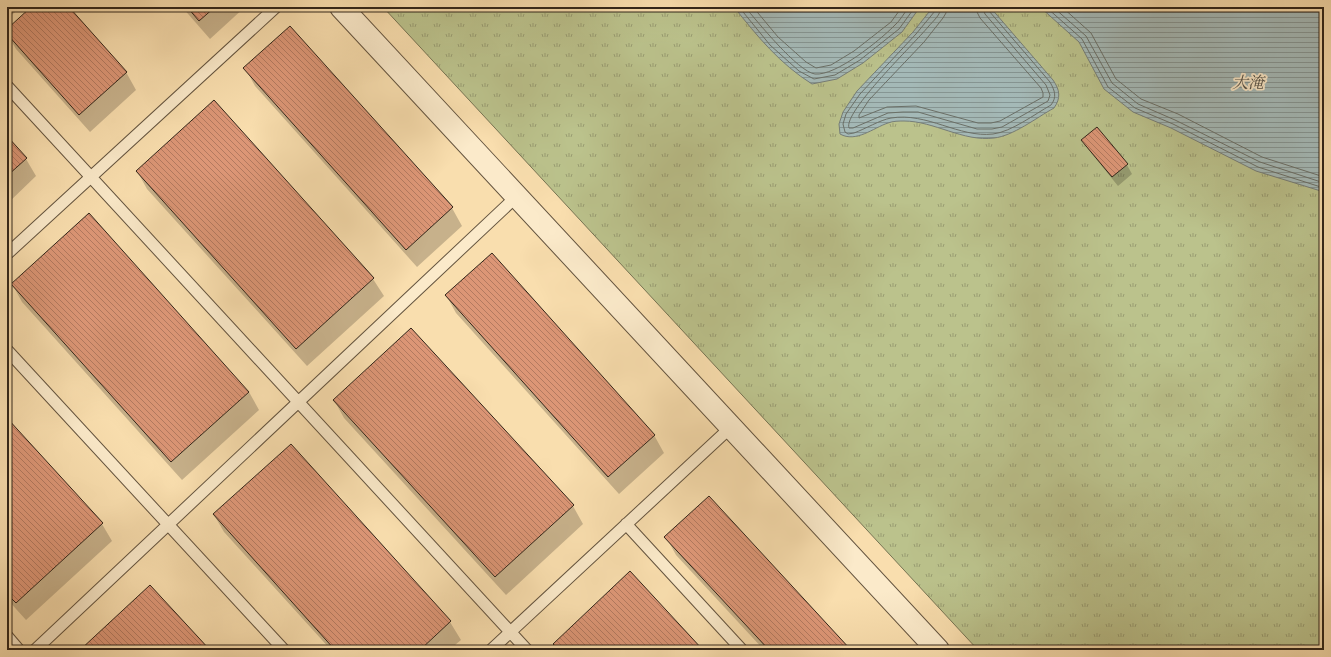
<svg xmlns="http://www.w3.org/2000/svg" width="1331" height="657" font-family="'EB Garamond','Noto Serif SC',serif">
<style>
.grass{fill:url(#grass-tufts);stroke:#767453}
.water{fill:url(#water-rules);stroke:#767e78}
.shadow{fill:#0003}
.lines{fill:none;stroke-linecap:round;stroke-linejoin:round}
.shore{stroke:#6b7068;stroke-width:1}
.building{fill:url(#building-back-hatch);stroke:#32261a}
.service-casing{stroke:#64543f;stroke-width:13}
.tertiary-casing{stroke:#64543f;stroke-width:24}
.service{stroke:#fbeaca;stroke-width:11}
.tertiary{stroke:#fbeaca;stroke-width:22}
.labels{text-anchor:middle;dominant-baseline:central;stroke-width:3.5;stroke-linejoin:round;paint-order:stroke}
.water-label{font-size:16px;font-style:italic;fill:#545249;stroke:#fbeaca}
</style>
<defs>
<pattern id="grass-tufts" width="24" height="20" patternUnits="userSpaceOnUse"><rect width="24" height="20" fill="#bbc28c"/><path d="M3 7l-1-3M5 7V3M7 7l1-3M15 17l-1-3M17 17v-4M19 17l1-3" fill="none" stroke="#999d72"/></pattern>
<pattern id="water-rules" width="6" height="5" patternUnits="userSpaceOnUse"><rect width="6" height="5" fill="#a4b9b7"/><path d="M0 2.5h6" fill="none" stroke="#869694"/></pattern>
<pattern id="building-back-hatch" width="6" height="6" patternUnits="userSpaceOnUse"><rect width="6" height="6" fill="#dc9676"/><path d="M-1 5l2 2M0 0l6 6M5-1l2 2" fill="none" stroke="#b37a60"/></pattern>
</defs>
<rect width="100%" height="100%" fill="#f9deae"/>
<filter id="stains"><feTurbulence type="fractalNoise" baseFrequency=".005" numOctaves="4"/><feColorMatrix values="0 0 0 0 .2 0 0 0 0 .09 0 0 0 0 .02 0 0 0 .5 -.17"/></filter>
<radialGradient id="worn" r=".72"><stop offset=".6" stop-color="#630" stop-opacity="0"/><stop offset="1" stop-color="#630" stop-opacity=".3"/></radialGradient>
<path class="grass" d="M383,7H1324V650H978Z"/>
<path class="water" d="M734,7H920L902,32L863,63L837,79L812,84C780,64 757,36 734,7Z
M933,7H990L1053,80C1060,90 1061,98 1054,108C1036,118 1013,136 994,138C963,142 934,121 904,121C899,121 893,121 888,123C873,128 856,143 840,134L839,124L843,112L857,91L913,32Z
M1040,7H1324V192L1256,171L1171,128L1133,112L1104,89L1079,42Z"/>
<path class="shadow" d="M7,7H21L7,19Z
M33,7H67L126,72L136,90L90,132L16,49L7,34V30Z
M182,7H245L210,39Z
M290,27L452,208L462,226L417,267L255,86L245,68Z
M214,102L373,279L384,296L307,366L147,189L137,171Z
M7,138L26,159L36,176L7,204Z
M1083,140L1127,165L1132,174L1118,186L1088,149Z
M12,284L249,392L259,410L182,480L22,302Z
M446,295L654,435L664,453L619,494L456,313Z
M334,400L573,506L583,524L506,595L344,418Z
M7,420L102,524L112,541L26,620L7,599Z
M291,445L450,622L461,640L449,650H331L224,532L214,515Z
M666,537L850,650H764L676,555Z"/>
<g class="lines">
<path class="shore" d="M739,7L770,45L799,71L814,79L835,75L860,60L899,29L915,7
M745,7C757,21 798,72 815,74C836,76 879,41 894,26C900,21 904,13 909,7
M753,7L778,37L806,62L816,68L831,65L854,51L891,22L902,7
M936,7L935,11L916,34L860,94L846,114L843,124L845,132L848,134L854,133C865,129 880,120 891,118C927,112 959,138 993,134C1011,132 1035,114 1051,105C1057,97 1055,91 1050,82L989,11L987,7
M941,7C941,15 933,21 928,27C915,43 843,112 849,128H853L888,113L903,112H918L977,129H992L1002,127L1048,101L1050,95L1046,85L985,14L982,7
M947,7L946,13L943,18L924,42L869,100L859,115V118L887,107L916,106L978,123H991L1000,121L1043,97V93L1041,88L980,18L977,12L976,7
M1046,7L1082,39L1108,87L1135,108L1173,124L1258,167L1324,188
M1053,7L1086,36L1112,83L1138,104L1175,120L1260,162L1324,183
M1062,7L1091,33L1116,79L1141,99L1178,114L1262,157L1324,177"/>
</g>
<path class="building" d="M31,7H69L127,72L79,115L7,34V29Z
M187,7H215L199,21Z
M290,26L453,207L406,250L243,68Z
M214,100L374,278L296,349L136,171Z
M1097,127L1128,164L1112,177L1081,140Z
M7,136L27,158L7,176Z
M89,213L249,392L171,462L11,284Z
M492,253L655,435L608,477L445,295Z
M411,328L574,505L495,577L333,400Z
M7,418L103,523L16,603L7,594Z
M291,444L451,621L420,650H335L213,514Z
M709,496L851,650H769L664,537Z
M630,571L703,650H559L553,644Z
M150,585L210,650H80Z"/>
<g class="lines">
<g class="service-casing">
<path id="service" d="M7,86L527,650
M7,254L276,7
M7,350L284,650
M626,524L742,650
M7,636L19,650
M35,650L517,196
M491,650L731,427"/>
</g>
<g class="tertiary-casing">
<path id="tertiary" d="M341,7L938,650"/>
</g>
<use href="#service" class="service"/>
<use href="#tertiary" class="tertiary"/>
</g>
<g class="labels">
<g class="water-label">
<text x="1248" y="82">大淹</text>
</g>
</g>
<rect width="1331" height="657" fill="none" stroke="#f9deae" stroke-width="24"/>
<rect x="8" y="8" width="1315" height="641" fill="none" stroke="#32261a" stroke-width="2"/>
<rect x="12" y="12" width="1307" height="633" fill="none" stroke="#32261a"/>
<rect width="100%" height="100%" filter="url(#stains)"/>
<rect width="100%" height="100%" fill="url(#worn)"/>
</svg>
